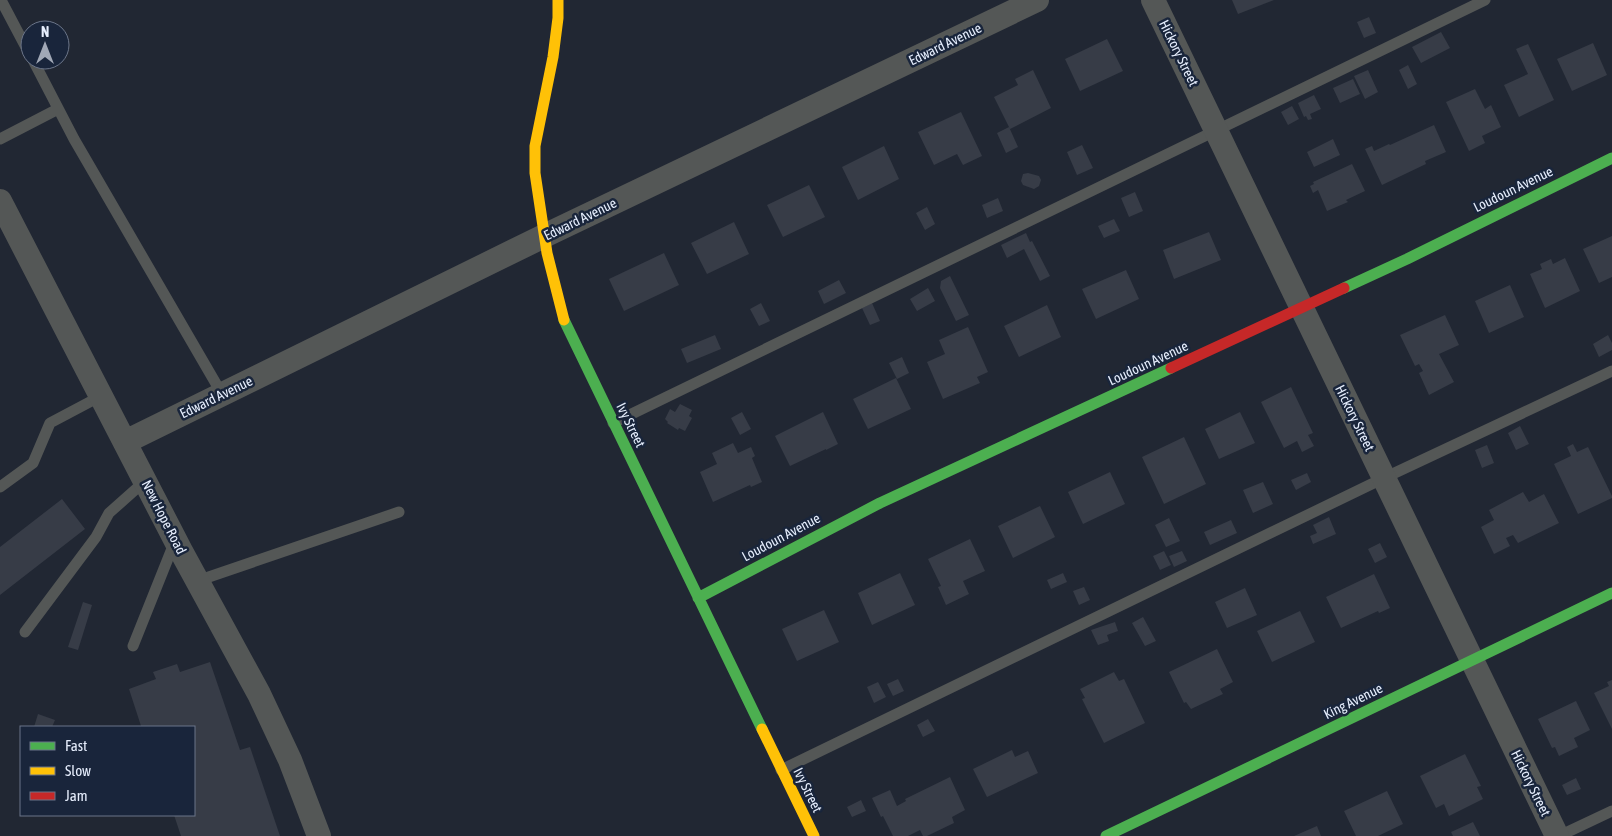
<svg xmlns="http://www.w3.org/2000/svg" width="1612" height="836" font-family="'Asap Condensed',sans-serif">
<style>
.building{fill:#373c47}
.lines{fill:none;stroke-linecap:round;stroke-linejoin:round}
.lane{stroke:#545756;stroke-width:11}
.street{stroke:#545756;stroke-width:24}
.fast{stroke:#4caf50;stroke-width:11}
.slow{stroke:#ffc107;stroke-width:11}
.jam{stroke:#c62828;stroke-width:11}
.labels{text-anchor:middle;dominant-baseline:central;stroke-width:5;stroke-linejoin:round;paint-order:stroke}
.street-label{font-size:14px;fill:#e6eefd;stroke:#19253b}
</style>
<rect width="100%" height="100%" fill="#212733"/>
<path class="building" d="M1232,0H1274L1238,14Z
M1369,17L1376,33L1364,38L1357,22Z
M1441,32L1450,48L1421,63L1412,47Z
M1107,39L1123,71L1080,91L1065,59Z
M1593,43L1607,75L1572,91L1557,59Z
M1528,44L1554,100L1519,117L1504,85L1528,74L1516,49Z
M1408,65L1417,84L1408,89L1399,70Z
M1033,70L1051,108L1010,129L994,97L1018,85L1015,79Z
M1368,70L1378,92L1365,99L1354,76Z
M1353,79L1360,94L1340,103L1333,88Z
M1475,89L1485,109L1491,105L1501,127L1482,136L1485,143L1469,151L1446,102Z
M1314,95L1321,109L1310,114L1312,119L1308,120L1306,116L1304,117L1298,103Z
M1292,106L1299,119L1288,125L1281,112Z
M961,112L982,156L963,165L957,154L934,165L918,132Z
M1434,125L1446,152L1425,161L1426,164L1382,185L1365,149L1372,146L1374,151L1389,144L1390,145Z
M1009,127L1018,147L1006,153L997,133Z
M1333,139L1340,155L1314,167L1307,152Z
M1082,145L1093,168L1077,175L1067,152Z
M884,146L899,179L858,200L842,167Z
M1352,164L1365,191L1346,200L1348,202L1327,211L1318,190L1313,193L1310,186L1314,184L1313,182Z
M1028,173L1039,176L1041,180L1039,186L1034,189L1023,185L1021,181L1023,174Z
M809,185L825,217L783,237L767,205Z
M1135,192L1143,211L1129,217L1121,198Z
M998,198L1003,211L987,218L982,205Z
M927,207L935,224L925,230L916,213Z
M1114,219L1120,231L1104,238L1098,226Z
M734,222L749,254L707,274L691,243Z
M1209,232L1221,260L1174,279L1163,250Z
M1026,233L1030,242L1032,241L1050,276L1040,281L1024,249L1007,258L1001,245Z
M1612,236V277L1599,283L1583,249Z
M664,253L679,285L624,311L609,279Z
M1565,258L1580,291L1545,308L1530,274L1542,269L1540,264L1551,259L1553,264Z
M1126,270L1139,299L1096,319L1082,289Z
M950,276L969,315L956,321L940,288L941,281Z
M839,280L846,293L824,304L818,291Z
M1510,285L1524,317L1489,333L1475,301Z
M928,288L935,301L917,311L910,299Z
M761,303L770,321L759,326L750,309Z
M872,303L880,321L870,325L862,308Z
M1047,305L1061,337L1019,357L1004,326Z
M1445,315L1459,345L1439,354L1454,382L1429,395L1419,373L1423,371L1419,364L1415,366L1400,335Z
M968,327L988,372L977,377L980,383L943,399L927,362L945,354L939,340Z
M715,335L721,349L687,363L681,349Z
M1608,335L1612,343V350L1599,357L1593,344Z
M902,357L909,373L897,379L889,363Z
M896,378L911,409L868,429L853,399Z
M1291,387L1313,433L1308,435L1314,446L1302,452L1297,441L1284,448L1261,402Z
M680,404L692,410L689,416L692,418L685,431L679,428L678,430L667,423L668,422L665,419L670,409L675,412Z
M742,412L751,429L740,435L731,418Z
M823,412L838,444L826,450V449L790,466L775,436Z
M1240,412L1255,443L1219,459L1205,429Z
M1520,426L1529,444L1516,450L1508,433Z
M1184,437L1206,484L1164,504L1142,457Z
M733,443L738,453L751,447L755,456L752,458L762,482L751,487L750,485L713,502L700,472L717,464L712,453Z
M1573,444L1577,452L1588,447L1612,496V498L1578,514L1554,464L1571,456L1567,447Z
M1487,445L1494,463L1482,468L1475,450Z
M1110,472L1125,504L1083,524L1068,492Z
M1307,473L1311,482L1296,490L1291,480Z
M1263,482L1273,504L1253,513L1243,490Z
M1523,492L1529,502L1544,494L1559,523L1518,543L1513,535L1506,538L1510,546L1494,554L1481,527L1494,520L1489,510Z
M62,499L85,529L0,595V547Z
M1040,506L1055,537L1013,558L998,526Z
M1329,517L1336,534L1313,544L1310,536L1317,533L1313,525Z
M1169,518L1180,541L1166,547L1155,525Z
M1231,520L1237,533L1210,545L1204,532Z
M970,539L985,571L963,581L969,594L946,605L938,587L941,586L928,559Z
M1380,543L1387,557L1375,563L1368,549Z
M1164,551L1171,565L1160,570L1153,556Z
M1182,551L1187,561L1174,567L1169,556Z
M900,573L915,605L872,625L858,593Z
M1063,573L1067,582L1051,589L1047,580Z
M1374,574L1390,608L1379,613L1378,611L1341,628L1326,597Z
M1084,587L1090,600L1079,605L1073,591Z
M1245,588L1257,615L1227,628L1215,602Z
M83,602L92,605L78,650L68,647Z
M824,610L839,642L797,661L782,629Z
M1300,611L1315,642L1272,662L1257,631Z
M1143,617L1156,641L1145,646L1132,623Z
M1115,622L1118,631L1107,635L1109,641L1098,645L1091,630Z
M1217,649L1233,682L1220,689L1223,694L1191,709L1186,702L1184,703L1169,672Z
M210,662L240,750L250,747L280,836H181L174,815H194V727H137L141,726L129,689L156,679L153,672L177,664L180,672Z
M1114,672L1119,681L1124,679L1145,723L1104,743L1082,699L1085,698L1080,689Z
M898,679L904,691L893,696L887,684Z
M1612,680V729L1594,693L1609,686L1607,682Z
M878,682L886,697L874,703L867,687Z
M1576,701L1590,730L1574,738L1578,747L1559,756L1555,747L1552,748L1538,719Z
M38,714L55,720L52,727H34Z
M928,719L935,731L923,737L917,725Z
M1012,750L1015,757L1028,751L1038,773L987,797L973,769Z
M1465,754L1481,786L1477,787L1483,799L1449,816L1444,804L1436,808L1420,776Z
M950,777L965,810L952,817L954,823L927,836H923L920,830L908,836H893L883,816L881,817L872,798L890,790L897,806L906,801L905,799Z
M1576,778L1581,789L1567,795L1562,785Z
M1387,791L1403,824L1378,836H1356L1344,811Z
M861,800L866,811L852,817L847,807Z
M1473,822L1480,836H1453L1451,832Z
M1317,826L1321,836H1294Z"/>
<g class="lines">
<path class="lane" d="M1,0L30,55
M33,60L74,139L222,394
M0,139L58,109
M613,423L1485,0
M0,487L33,463L50,423L101,396
M197,581L399,512
M25,632L96,537L109,513L145,481
M133,646L175,541
M781,770L1384,478L1612,371
M1559,836L1612,811"/>
<path class="street" d="M1153,0L1557,836
M0,201L181,551L259,694L290,760L319,836
M125,442L544,236L1037,0"/>
<path class="fast" d="M1344,288L1407,259L1612,158
M564,320L762,729
M698,598L880,503L1171,368
M1106,836L1612,593"/>
<path class="slow" d="M558,0V18L553,57L535,146V173L547,253L564,320
M762,729L814,836"/>
<path class="jam" d="M1171,368L1344,288"/>
</g>
<g class="labels">
<g class="street-label">
<text transform="translate(945 44) rotate(-26)">Edward Avenue</text>
<text transform="translate(1179 53) rotate(64)">Hickory Street</text>
<text transform="translate(1513 189) rotate(-26)">Loudoun Avenue</text>
<text transform="translate(580 219) rotate(-26)">Edward Avenue</text>
<text transform="translate(1148 363) rotate(-25)">Loudoun Avenue</text>
<text transform="translate(216 397) rotate(-26)">Edward Avenue</text>
<text transform="translate(1355 418) rotate(64)">Hickory Street</text>
<text transform="translate(631 425) rotate(64)">Ivy Street</text>
<text transform="translate(164 517) rotate(63)">New Hope Road</text>
<text transform="translate(781 537) rotate(-28)">Loudoun Avenue</text>
<text transform="translate(1353 701) rotate(-26)">King Avenue</text>
<text transform="translate(1531 783) rotate(64)">Hickory Street</text>
<text transform="translate(808 790) rotate(64)">Ivy Street</text>
</g>
</g>
<rect x="20" y="726" width="175" height="90" fill="#19253b" stroke="#6b7589"/>
<rect x="30" y="742" width="25" height="8" fill="#4caf50" stroke="#6b7589"/>
<text x="65" y="751" font-size="15" fill="#e6eefd">Fast</text>
<rect x="30" y="767" width="25" height="8" fill="#ffc107" stroke="#6b7589"/>
<text x="65" y="776" font-size="15" fill="#e6eefd">Slow</text>
<rect x="30" y="792" width="25" height="8" fill="#c62828" stroke="#6b7589"/>
<text x="65" y="801" font-size="15" fill="#e6eefd">Jam</text>
<g transform="translate(45 45)"><circle r="24" fill="#19253b" stroke="#6b7589"/>
<path d="M0-4L9 19L0 12L-9 19Z" fill="#a1a8b6"/>
<text y="-8" font-size="14" font-weight="bold" text-anchor="middle" fill="#e6eefd">N</text>
</g>
</svg>
